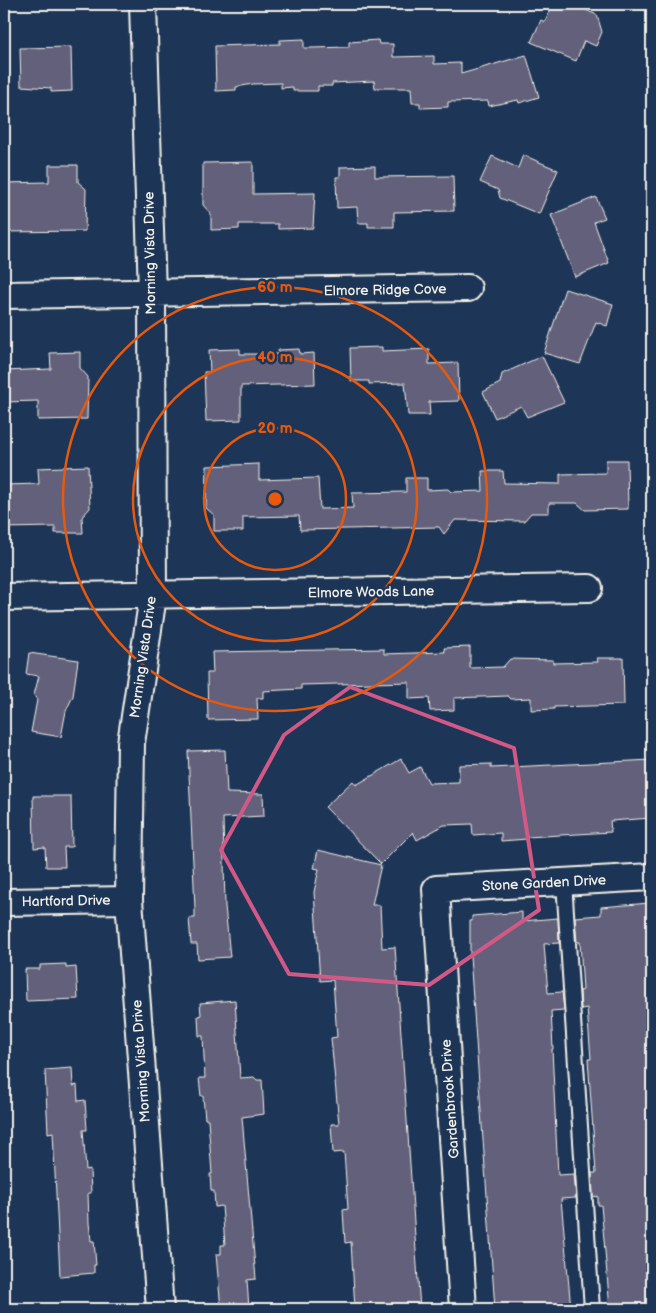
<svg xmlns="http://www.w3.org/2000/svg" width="656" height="1313" font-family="'Balsamiq Sans',sans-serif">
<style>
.building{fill:#64607c;stroke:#f4f1e8}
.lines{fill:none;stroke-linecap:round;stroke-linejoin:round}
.lane-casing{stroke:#f4f1e8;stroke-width:18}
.street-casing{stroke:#f4f1e8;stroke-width:30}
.lane{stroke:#1d3557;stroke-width:14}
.street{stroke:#1d3557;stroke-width:26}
.marked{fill:none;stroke:#d15985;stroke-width:4;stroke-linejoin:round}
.ring{fill:none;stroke:#e8590c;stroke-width:2.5}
.labels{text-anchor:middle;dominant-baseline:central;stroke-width:5;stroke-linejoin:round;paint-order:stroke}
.street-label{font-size:14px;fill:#f4f1e8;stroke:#1d3557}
.centre{fill:#e8590c;stroke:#1d3557;stroke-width:2.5}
.ring-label{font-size:15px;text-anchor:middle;font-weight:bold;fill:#e8590c;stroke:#1d3557;stroke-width:5;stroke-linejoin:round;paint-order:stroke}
</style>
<rect width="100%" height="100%" fill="#1d3557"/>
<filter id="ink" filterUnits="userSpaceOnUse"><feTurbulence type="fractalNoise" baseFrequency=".02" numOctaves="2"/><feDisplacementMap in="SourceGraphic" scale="10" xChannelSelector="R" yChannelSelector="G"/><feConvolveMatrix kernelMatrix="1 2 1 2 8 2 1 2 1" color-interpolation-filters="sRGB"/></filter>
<g filter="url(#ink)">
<path class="building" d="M553,4H572L597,15L602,32L596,46L584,41L576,61L531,42L541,20L545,22Z
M304,39V48H312L349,47V42L378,40L379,44H393V57L434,56V64L461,63V74L526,55L539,97L519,103L518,100L489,106L488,101L448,102V107L420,108V103H412L411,88H375L374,81L332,83V86H318V91H293V87L281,88V83L253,84L236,87V90L216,91L215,46L280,44V40Z
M71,47L72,91L51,92V88L21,86L20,48Z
M523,155L558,170L539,214L500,198L498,190L480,182L492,156L518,168Z
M253,162V194L315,193L313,228L278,229V224H239V229L211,230V214L203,205V163Z
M49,165H78V182L86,189L85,231L4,232V183L49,182Z
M375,166V177L453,176L454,211L394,212V227H368V223H358L357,207L337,208L336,177H340V167Z
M596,197L605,218L594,222L609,263L575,277L551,215Z
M565,289L613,304L607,326L596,322L580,364L544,353Z
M382,347V351L429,349V364L458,363L459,401L429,402L430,415H408L405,383L369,384V381H351L350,348Z
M240,349V354H279L278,350L299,349L300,354L314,353L315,384L241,386V420L206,421L204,372H210L209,350Z
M80,352V368L88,377L87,419L38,420V401L4,402V371L51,369L50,353Z
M542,356L564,402L527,417L521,406L495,418L483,392L500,383L502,374Z
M606,460H627L628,509L585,510L577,503H549V513H531L524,521L455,520L444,534L439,527L300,530L299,516L243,517V531H214V515L206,508L207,466L259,464V480L318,478L320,509L353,508L352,493L406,492V478H427V490L448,489L451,492L483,491L482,471H503L504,483L560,484V474L606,473Z
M88,466L90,508L82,517L83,533H55V527L4,528V485L39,484L38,468Z
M470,647V668L503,667L510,659L553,660V663L598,662L597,658H623L624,705L554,707V709L531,710V698L511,699L508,696L454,698V710L430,711L429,698L409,699V682L301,685V689L263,691V698H257L258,719L208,720L207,673H213L212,652L384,649V654L445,652L444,648Z
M29,653L78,660L73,696L66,711L61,737L31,732L37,700L34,695L39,676L26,674Z
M225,750L227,793L263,794L264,816L223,818L225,906L230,957L198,959L197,944H191L189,918H195V908L188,751Z
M401,759L409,773L420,767L429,783L459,782V765L491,764V768L652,760V818L610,821L611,832L527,837V839L501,841V833L473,835L472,824L444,825L417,840L413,832L381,864L325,807L353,781L356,785Z
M33,796H71L72,847H64L65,867H46L45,847L34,848Z
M318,850L381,865L372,905H380L382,948L395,947L420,1309H355L351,1242L345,1243L343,1210L348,1209L344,1152L333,1153L331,1124H339L331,1038L337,1037L333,980L320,981L314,892L319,869L314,868Z
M650,903L652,908V1309H610L601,1205H598V1196L593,1197L592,1173H596L588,1059H591L587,1008L581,1009L580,991L583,990L580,942H577L575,917L601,915V907Z
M522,912V921L558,918L559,943L544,944L548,993L562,992L564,1010L551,1011L553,1049H552L558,1175L574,1174L576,1198L561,1199L571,1309H495L470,956V921H472V916Z
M66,964V968L76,967L78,999L26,1001L25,969H40V965Z
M235,1000L240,1078L254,1077L257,1080H262L264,1114L242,1117L256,1279L247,1280L249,1309H221L216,1254H221V1245H225L222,1206L215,1207L214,1191H211L210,1174H212L208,1119H205L203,1096H201L199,1078H205L203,1036H199L198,1016L201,1015L200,1003Z
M72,1068L73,1086L77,1085L78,1101L85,1100L87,1130H83L86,1170L90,1169L91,1193H88L89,1223L91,1241H94L96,1265H94V1273L60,1276L53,1132L48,1133L45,1070Z"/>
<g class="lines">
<g class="lane-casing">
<path id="lane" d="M564,882L592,1309"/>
</g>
<g class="street-casing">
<path id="street" d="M143,4L152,294L153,596L131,743L129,900L160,1309
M4,295L468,288
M4,597L589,588
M4,902L129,900
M463,1309L436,889L652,877"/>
</g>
<use href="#lane" class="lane"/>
<use href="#street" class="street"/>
</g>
</g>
<path class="marked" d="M350,687L514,748L539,910L429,985L289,974L221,850L284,735Z"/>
<g class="ring">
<circle cx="275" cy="499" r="71"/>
<circle cx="275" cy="499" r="142"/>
<circle cx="275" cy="499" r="212"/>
</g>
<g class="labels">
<g class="street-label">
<text transform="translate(150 253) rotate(-91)">Morning Vista Drive</text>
<text transform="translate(385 290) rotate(-1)">Elmore Ridge Cove</text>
<text transform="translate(371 592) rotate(-1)">Elmore Woods Lane</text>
<text transform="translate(143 657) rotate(-82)">Morning Vista Drive</text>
<text transform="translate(544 883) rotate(-3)">Stone Garden Drive</text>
<text transform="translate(66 901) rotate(-1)">Hartford Drive</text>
<text transform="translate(141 1061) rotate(-94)">Morning Vista Drive</text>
<text transform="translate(450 1099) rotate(-94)">Gardenbrook Drive</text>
</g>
</g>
<circle cx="275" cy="499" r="8" class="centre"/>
<g class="ring-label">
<text x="275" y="292">60 m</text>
<text x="275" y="362">40 m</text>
<text x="275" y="433">20 m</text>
</g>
<rect width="656" height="1313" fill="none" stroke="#1d3557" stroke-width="20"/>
<rect x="10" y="10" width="636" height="1293" fill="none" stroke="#f4f1e8" stroke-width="2" filter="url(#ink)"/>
</svg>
